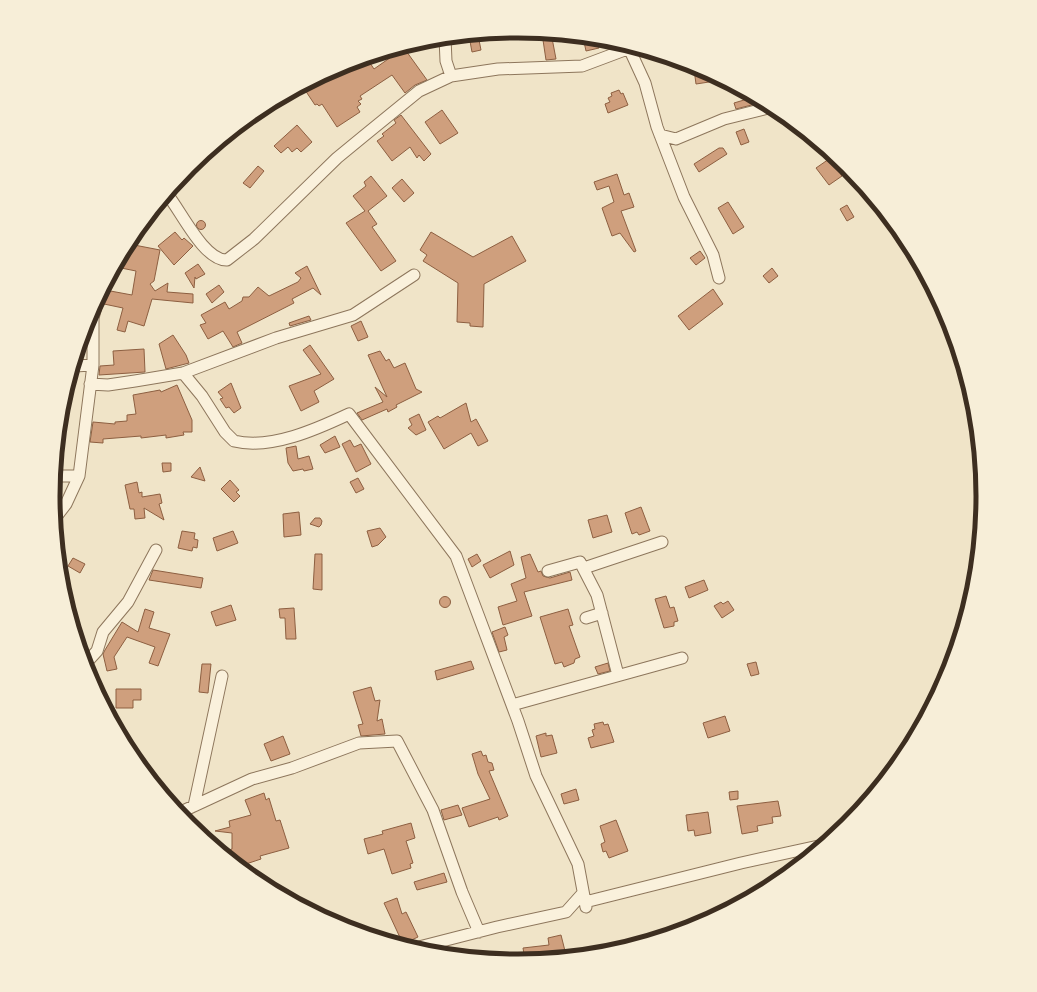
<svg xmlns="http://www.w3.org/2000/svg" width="1037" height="992" font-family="'PT Serif',serif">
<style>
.building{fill:#cf9f7d;stroke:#8d5f41}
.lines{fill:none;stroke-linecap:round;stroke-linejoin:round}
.minor-casing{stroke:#8d765c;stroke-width:13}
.minor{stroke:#faf1dc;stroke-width:11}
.rim{fill:none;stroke:#3d2e20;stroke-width:5}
</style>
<rect width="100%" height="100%" fill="#f0e4c8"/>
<path class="building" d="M478,35L481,50L472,52L469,36Z
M583,37L597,39L599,48L586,51Z
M552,38L556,59L546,60L543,40Z
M404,48L427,80L415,85L405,93L392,75L360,96L362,99L358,101L361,104L357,107L360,112L337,127L322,104L319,106L317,104L315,105L305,90L332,71L358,61L360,65L368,60L374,69Z
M700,68L722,80L696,84L694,69Z
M619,90L621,94L623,93L628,105L608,113L605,104L610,102L608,98L612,96L611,93Z
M754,97L763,102L736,109L734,103Z
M442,110L458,133L440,144L425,122Z
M401,115L431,154L424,161L419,155L417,158L410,147L392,161L377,141L384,136L382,134L396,123L394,120Z
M297,125L312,142L301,152L297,148L292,152L288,147L281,153L274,146Z
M744,129L749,142L741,145L736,132Z
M719,148H723L727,154L699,172L694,164Z
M829,159L842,176L829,185L816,168Z
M258,166L264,171L250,188L243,183Z
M617,174L624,195L629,193L634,207L621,211L636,251L634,252L620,233L612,236L602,208L614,202L609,186L597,190L594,182Z
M371,176L387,196L368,211L377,224L372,227L396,261L381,271L346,223L365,211L353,196L366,186L364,182Z
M402,179L414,193L404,202L392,188Z
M728,202L744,227L733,234L718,208Z
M847,205L854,217L847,221L840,209Z
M196.5 225a4.5 4.5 0 1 1 9 0a4.5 4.5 0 1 1-9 0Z
M175,232L182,240L184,238L193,246L174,265L158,246Z
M431,232L473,257L512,236L526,261L484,284L483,327L470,326V323L457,322L458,283L423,261L427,255L420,250Z
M129,244L160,250L154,281L150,284L155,291L168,283L167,292L193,294V303L152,299L144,326L128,321L125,332L117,330L123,308L104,304L103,300L105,290L132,295L136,271L121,268L124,252Z
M700,251L705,258L696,265L690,258Z
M198,264L205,274L196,279L195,277L194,288L185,273Z
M307,266L321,295L313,288L292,299L294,303L237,332L242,343L233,347L223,331L208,339L200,325L206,323L201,315L225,302L229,309L242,301L243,297H249L258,287L269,296L298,282L301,278L295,273Z
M772,268L778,276L769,283L763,276Z
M219,285L224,292L212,303L206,294Z
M713,289L723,304L689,330L678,316Z
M309,316L311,320L290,326L289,323Z
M361,321L368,337L358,341L351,326Z
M173,335L186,355L189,363L166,369L159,344Z
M310,345L334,379L314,391L319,402L301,411L289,386L321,374L303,350Z
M144,349L145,372L99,375L100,366L114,365L113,351Z
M380,351L386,361L389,359L394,368L405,363L416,389L422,392L396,405L397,407L388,412L387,409L362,420L357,413L383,402L375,387L387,397L368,355Z
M231,383L241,408L234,413L229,407L226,408L220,399L223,398L218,392Z
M177,385L192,420V432H183L184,435L166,438V435L141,438V436L103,439V443L90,442L93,422L115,424V422L127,421V415L136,414L133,395L160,390L161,392Z
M466,403L471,422L476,419L488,441L478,446L471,433L444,449L428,422L438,416L440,418Z
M419,414L426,430L416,435L408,428L412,425L409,419Z
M335,436L340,447L325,453L320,445Z
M350,440L354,447L361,444L371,464L356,472L342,444Z
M296,446L298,459L309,456L313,469L304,471L303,469L293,471L288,463L286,448Z
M162,463H171V471L163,472Z
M200,467L205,481L191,477Z
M358,478L364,489L356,493L350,482Z
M230,480L239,490L236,492L240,496L234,502L221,489Z
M137,482L139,493L142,492V497L160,494L162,503L159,504L164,520L144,508L145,518L135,519L134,509H130L125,485Z
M641,507L650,531L639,535L637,532L632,534L625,513Z
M299,512L301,535L284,537L283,514Z
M607,515L612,532L593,538L588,520Z
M315,518H320L322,521L321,525L319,527L310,524Z
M380,528L386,537L378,545L372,547L367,531Z
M182,531L195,533L194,539L198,540L197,548L193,547L192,551L178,548Z
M233,531L238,543L217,551L213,538Z
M510,551L514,565L490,578L483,565Z
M315,554H322V590L313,589Z
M477,554L481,561L472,567L468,559Z
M530,554L538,572L541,571L543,576L550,578L570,572L572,580L524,592L532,616L503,625L498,607L517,601L511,584L526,578L521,557Z
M73,558L85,564L80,573L68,566Z
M153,570L203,578L201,588L149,580Z
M704,580L708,590L689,598L685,587Z
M666,596L670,608L674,607L678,621L674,622V626L664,628L655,599Z
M439.5 602a5.5 5.5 0 1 1 11 0a5.5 5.5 0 1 1-11 0Z
M728,601L734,610L722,618L714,606L721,602L723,604Z
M231,605L236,620L216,626L211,612Z
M294,608L296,639H286L285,618H280L279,609Z
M145,609L154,612L149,628L170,634L158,666L149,663L155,647L127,637L114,657L117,669L107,671L103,654L105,650L122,622L138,632Z
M568,609L573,625L569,626L580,657L575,659L574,663L564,667L562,662L555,664L540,617Z
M505,627L508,635L504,637L507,650L499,652L492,632Z
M471,661L474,669L437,680L435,671Z
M756,662L759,674L751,676L747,664Z
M608,663L610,671L598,674L595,667Z
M202,664H211L208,693L199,692Z
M371,687L375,701L380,700L377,721L382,719L385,734L361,736L358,725L363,724L353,692Z
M116,689H141V700H133V708H116Z
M725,716L730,731L708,738L703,723Z
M603,722L604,725L608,724L614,742L591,748L588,738L594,736L592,730L595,729L594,724Z
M546,733V736L552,735L557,753L541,757L536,736Z
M283,736L290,754L271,761L264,744Z
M481,751L483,756L486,755L488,762L492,763L494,770L489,771L508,816L499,820L498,817L469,827L462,808L490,799L478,774L472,754Z
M576,789L579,800L564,804L561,794Z
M738,791V799L730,800L729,792Z
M264,793L266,800L269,798L276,821L280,820L289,848L260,856L261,859L240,866L228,856L226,851L232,849V833L215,831L230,827L229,821L251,815L245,800Z
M778,801L781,816L772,817L773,823L757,826L758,831L742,834L737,806Z
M458,805L462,815L444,820L441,810Z
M708,812L711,833L695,836L694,830L688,831L686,815Z
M616,820L628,851L609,858L606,851L603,852L601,844L605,842L600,826Z
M411,823L415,838L406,841L413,863L410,864L411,868L392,874L384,849L368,854L364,839L383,834L382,831Z
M444,873L447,882L417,890L414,882Z
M397,898L402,914L406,912L418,937L403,944L384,903Z
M561,935L566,955L525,960L523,948L549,945L548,938Z"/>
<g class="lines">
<g class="minor-casing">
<path id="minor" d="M628,46L645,83L657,127L684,197L713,255L719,278
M451,76L498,69L582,66L630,48
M660,135L676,139L724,119L772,107
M167,194C181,211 204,261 227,260L254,239L337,158L365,135L419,91L451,76L446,61L445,38
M74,366L93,365
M183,373L202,396L225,432L234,441C271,450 317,429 349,414L456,556L518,721L536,776L578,864L586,907
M90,384L108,385L135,381L183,373L276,338L353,315L414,275
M55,476H79
M56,517L66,504L79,476L93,365V318L97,303
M584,568L662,542
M548,571L580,562L597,595L618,675
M586,618L602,613
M86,663L97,651L103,632L128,602L156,550
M512,705L682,658
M194,806L222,676
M181,814L183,811L252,779L292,768L359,743L397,741L433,810L462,892L479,932
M585,902L741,863L823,845
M415,948L497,927L566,912L583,893"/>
</g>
<use href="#minor" class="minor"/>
</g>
<path d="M0 0H1037V992H0ZM60 496a458 458 0 1 1 916 0a458 458 0 1 1-916 0Z" fill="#f7eed8" fill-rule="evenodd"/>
<path class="rim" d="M60 496a458 458 0 1 1 916 0a458 458 0 1 1-916 0Z"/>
</svg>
